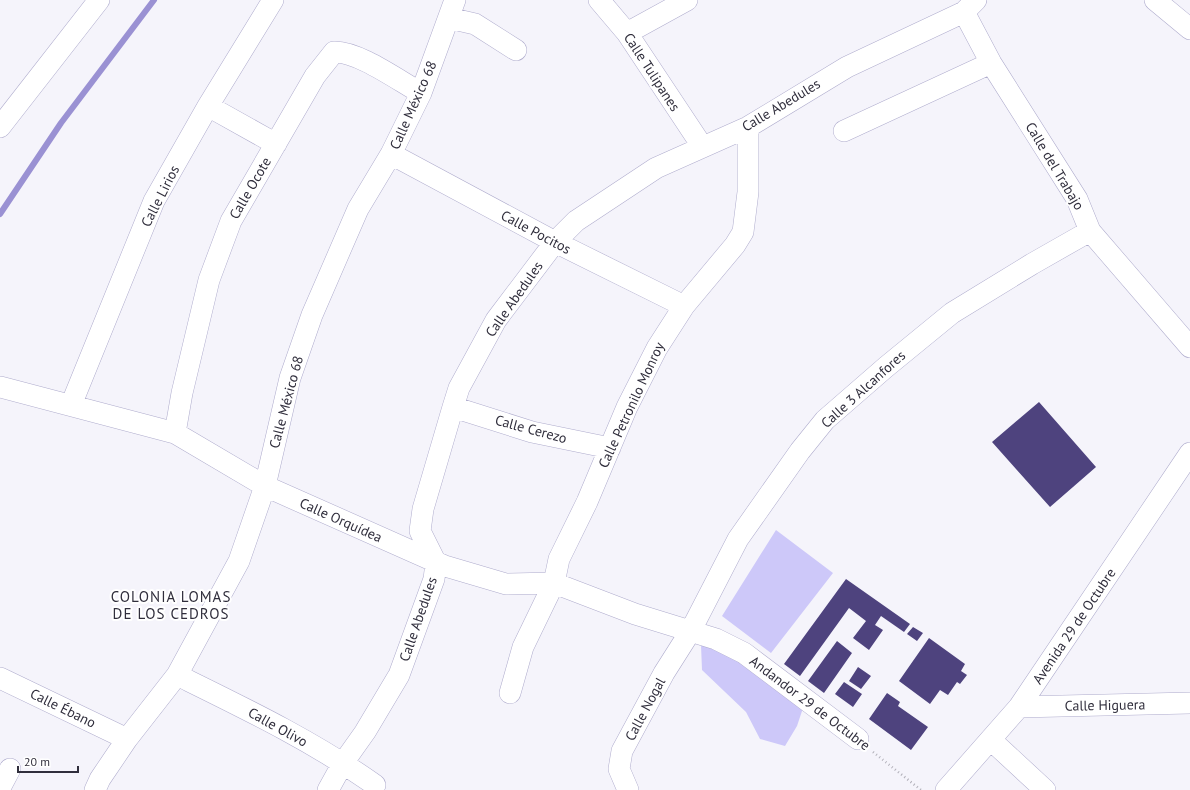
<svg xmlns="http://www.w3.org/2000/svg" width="1190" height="790" font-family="'PT Sans',sans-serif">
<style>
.green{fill:#cdc8f9}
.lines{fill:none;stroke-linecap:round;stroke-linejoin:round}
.stream{stroke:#9a91d3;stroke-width:6}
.building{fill:#4e437e}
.minor-casing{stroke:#afaccd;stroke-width:22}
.path{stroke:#b2b1ba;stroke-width:2.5;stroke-dasharray:1 3;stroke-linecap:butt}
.minor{stroke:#fff;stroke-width:21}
.labels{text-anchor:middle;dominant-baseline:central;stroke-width:4;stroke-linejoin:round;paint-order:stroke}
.street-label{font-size:14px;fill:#302e3c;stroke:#fff}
.neighbourhood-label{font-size:15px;letter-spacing:1px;fill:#302e3c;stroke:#fff}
</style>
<rect width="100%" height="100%" fill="#f5f4fb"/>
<path class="green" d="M776,530L833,573L771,653L722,616Z
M701,645L735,654L804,705L797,726L785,746L760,739L746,712L702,670Z"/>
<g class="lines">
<path class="stream" d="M0,214L61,123L154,0"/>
</g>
<path class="building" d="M1039,402L1096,467L1050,507L992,442Z
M846,579L910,624L904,632L881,616L875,625L883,630L869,650L853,638L866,621L849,608L800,676L784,664Z
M913,627L923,633L917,641L907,634Z
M929,638L965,664L961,671L967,675L960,684L957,682L948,695L940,690L930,704L899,681Z
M837,641L852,653L824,693L808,681Z
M858,667L871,676L861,689L849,681Z
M844,682L862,694L853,707L835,694Z
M887,693L900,702L898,706L928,727L911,750L869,719Z"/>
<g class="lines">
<g class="minor-casing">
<path id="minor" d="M599,0L627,33L702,146
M1155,0L1190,29
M964,12L991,63L1077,199L1090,231L1190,347
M449,18L475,24L516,50
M627,33L687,0
M208,106L276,144
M0,127L99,0
M844,131L991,63
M391,154L555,242L684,306
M0,387L175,433L265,486L445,566L506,584L554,583L635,614L716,639L744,653L858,739
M71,405L154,201L208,106L273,0
M453,407L532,432L610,448
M175,433L182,393L209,280L231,221L315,76L334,52C358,51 399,81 421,93
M177,675C244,708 313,741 375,785
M0,678L127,739
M510,693L523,647L554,583L559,559L587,502L627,407L657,348L684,306L735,245L743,232L748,192V127
M1019,707L1190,703
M991,740L1045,790
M0,788L10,769
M95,790L100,779L127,739L177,675L239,561L265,486L290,378L312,315L358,209L391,154L421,93L455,0
M328,790L343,763L365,732L399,675L434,579L436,563L420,531L423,509L453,407L459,388L496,320L555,242L576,221L656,168L748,127L847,67L964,12L976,0
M628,790L619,769L622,751L664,673L690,632L738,539L800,451L825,420L886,367L952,313L1032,264L1090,231
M946,790L1019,707L1190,453"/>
</g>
<path class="path" d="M873,752L921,790"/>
<use href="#minor" class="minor"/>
</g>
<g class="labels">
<g class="street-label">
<text transform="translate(652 72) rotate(57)">Calle Tulipanes</text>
<text transform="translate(413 105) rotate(-66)">Calle México 68</text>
<text transform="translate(781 105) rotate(-31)">Calle Abedules</text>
<text transform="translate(1055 166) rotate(59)">Calle del Trabajo</text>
<text transform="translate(250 188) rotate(-60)">Calle Ocote</text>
<text transform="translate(160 196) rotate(-63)">Calle Lirios</text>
<text transform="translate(536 232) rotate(28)">Calle Pocitos</text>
<text transform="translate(514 299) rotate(-55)">Calle Abedules</text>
<text transform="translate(863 389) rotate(-42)">Calle 3 Alcanfores</text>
<text transform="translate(286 402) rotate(-75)">Calle México 68</text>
<text transform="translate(631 405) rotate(-65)">Calle Petronilo Monroy</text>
<text transform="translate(531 429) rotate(15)">Calle Cerezo</text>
<text transform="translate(341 520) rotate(24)">Calle Orquídea</text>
<text transform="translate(418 619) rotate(-71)">Calle Abedules</text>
<text transform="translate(1074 626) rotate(-56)">Avenida 29 de Octubre</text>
<text transform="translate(810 703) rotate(37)">Andandor 29 de Octubre</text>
<text transform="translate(1105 705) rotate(-1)">Calle Higuera</text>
<text transform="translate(63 708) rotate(26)">Calle Ébano</text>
<text transform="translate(645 709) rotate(-62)">Calle Nogal</text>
<text transform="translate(278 727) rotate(29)">Calle Olivo</text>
</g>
<g class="neighbourhood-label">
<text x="171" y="596">COLONIA LOMAS<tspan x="171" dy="17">DE LOS CEDROS</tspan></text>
</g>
</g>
<path d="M18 766v6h60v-6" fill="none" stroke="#302e3c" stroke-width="2"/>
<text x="24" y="766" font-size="12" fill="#302e3c" stroke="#ffffff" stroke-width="3" paint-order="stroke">20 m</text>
</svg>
